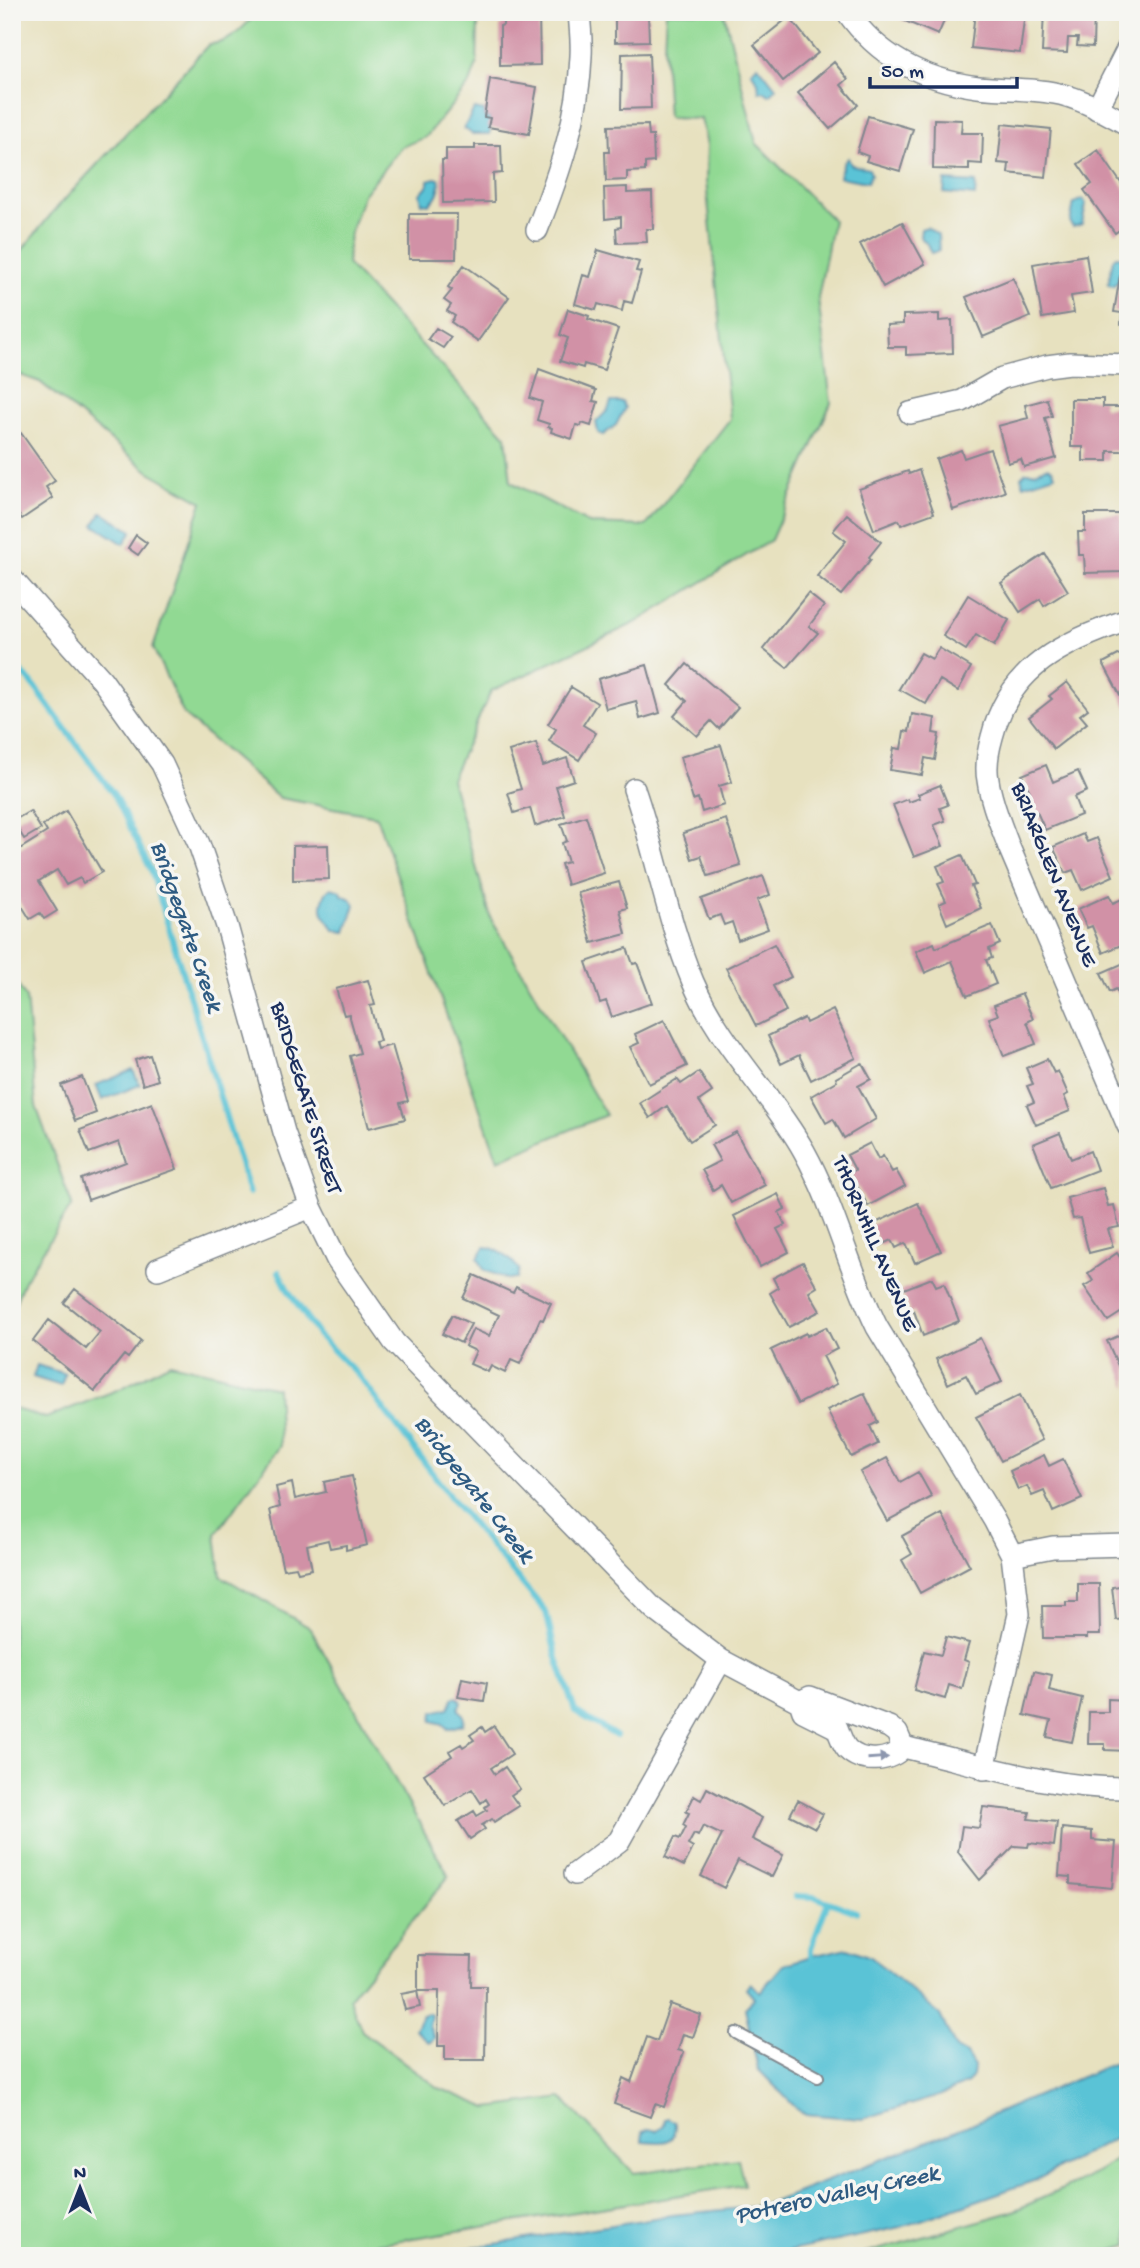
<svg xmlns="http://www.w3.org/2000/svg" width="1140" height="2268" font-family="'Gochi Hand',sans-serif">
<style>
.green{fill:#91d993;stroke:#568478;stroke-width:2}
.water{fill:#5ac3d6;stroke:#3a799a;stroke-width:2}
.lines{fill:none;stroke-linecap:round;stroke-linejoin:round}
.stream{stroke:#5ac3d6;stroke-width:6}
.building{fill:#d191a6}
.service-casing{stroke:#81888e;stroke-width:14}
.minor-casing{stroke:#81888e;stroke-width:24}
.service{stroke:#fff;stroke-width:10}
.minor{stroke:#fff;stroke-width:21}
.oneway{fill:#8d97ae}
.labels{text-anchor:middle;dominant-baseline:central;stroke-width:7;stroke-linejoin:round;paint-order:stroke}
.street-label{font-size:23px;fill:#1b2f5e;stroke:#f6f6f2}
.water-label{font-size:24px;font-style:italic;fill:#2e5b82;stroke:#f6f6f2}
</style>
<rect width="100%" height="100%" fill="#f6f6f2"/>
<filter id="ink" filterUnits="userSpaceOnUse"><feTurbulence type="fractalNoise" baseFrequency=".0143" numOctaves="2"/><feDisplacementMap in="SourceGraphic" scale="14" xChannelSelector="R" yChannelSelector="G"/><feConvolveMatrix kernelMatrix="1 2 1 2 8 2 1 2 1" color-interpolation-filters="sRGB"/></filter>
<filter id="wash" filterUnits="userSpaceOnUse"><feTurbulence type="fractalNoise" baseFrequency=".00686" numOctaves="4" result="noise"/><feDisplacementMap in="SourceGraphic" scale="28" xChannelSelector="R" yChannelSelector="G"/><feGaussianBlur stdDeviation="1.57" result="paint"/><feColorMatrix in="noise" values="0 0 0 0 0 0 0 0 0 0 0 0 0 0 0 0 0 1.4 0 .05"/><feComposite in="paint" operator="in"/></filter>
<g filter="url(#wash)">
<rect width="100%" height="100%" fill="#e7e1bf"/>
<path class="green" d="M258,12H476L478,22L477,64L470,83L426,137L401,147L363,195L350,233L347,264L506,436L511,482L590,524L646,526L730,419L706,181L707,145L701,119L668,118L664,47L666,12H724L756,143L833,220L818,298L831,403L771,540L635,623L491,691L451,779L491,919L606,1115L498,1160L376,816L280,798L184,715L153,648L202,502L148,471L40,382L12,372V283L14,269L22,250L53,212L209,44C231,44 243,27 258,12Z
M12,976L26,998L36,1106L72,1205L24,1281L12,1311Z
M170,1363L277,1388L280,1446L216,1534L221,1576L310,1628L449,1876L349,1998L362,2031L439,2088L488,2108L562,2098L634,2173L738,2159L744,2185L301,2256H12V1408L46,1418L122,1388Z
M1128,2153V2245L1090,2256H856L1011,2212L1083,2180Z"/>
<path class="water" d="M758,65L776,88L769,95L764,91L759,92L758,82L751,71Z
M474,109L485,111L484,117L490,118V134H472L464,128Z
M848,158L851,165L869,169L871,174L868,182L839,177L844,162Z
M435,178L439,179C442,188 436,199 429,204L422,203L420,194L428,185V180Z
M945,181L976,183L975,196L944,193Z
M1083,199L1086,204L1082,224L1073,227L1070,223L1074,203Z
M927,227L938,235L939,251L931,253L927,244L920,237L921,229Z
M1116,256L1125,257L1127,260L1124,276L1119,275L1118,283H1115L1114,286L1108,285L1113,259Z
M611,402H622L625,408L616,425L603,435L598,433L596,422L608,410Z
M1048,467L1053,470L1055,475L1024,485L1021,477L1026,472H1035Z
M102,512L132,531L124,544L94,525Z
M331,888L341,891L342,895L351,899L355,905L346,932L334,930C331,923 328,921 324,915C319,907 324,892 331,888Z
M133,1070L140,1085L102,1100L96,1085Z
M485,1247C497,1247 512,1260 519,1269L517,1279H507L484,1270L478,1258Z
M37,1365L65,1374L61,1386L33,1377Z
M456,1697L459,1699L461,1703L458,1708L464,1716L463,1724L448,1729L443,1724L432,1721L433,1712L449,1708L453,1698Z
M848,1948L871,1957L940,2015L956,2049L966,2054L974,2067L973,2076L968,2083L939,2096L862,2119L806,2114L798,2110L758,2069L745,2009L754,1998L746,1989L750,1983L760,1992L783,1965L811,1956Z
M428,2013L431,2015L429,2026L435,2038L429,2043L415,2029L422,2015Z
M1128,2057V2132L1036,2180L901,2227L767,2256H421L673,2215L752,2207L776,2201L964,2127Z
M668,2118L675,2122C676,2149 658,2141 642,2141L643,2132L649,2129L657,2131L664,2126L665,2119Z"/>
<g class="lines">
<path class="stream" d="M12,663L31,682L115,796L152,872L249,1193
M279,1272L288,1290L318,1335L358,1375L455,1503L546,1612L556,1655L575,1711L616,1736
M796,1896L815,1897L856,1912
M811,1956V1948L828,1902"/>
</g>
<g id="blocks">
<path class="building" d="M503,12H539L540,65L500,66V26L503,25Z
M615,12H648L649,41L615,42Z
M895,12H948L938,35L893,16Z
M975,12H1025L1020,53L971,48Z
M1044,12H1094L1093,47L1077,46L1078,38H1068L1067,53L1042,52Z
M789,17L818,53L783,81L754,45Z
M649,53L651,108L621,109L622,54Z
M834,62L848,79L841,85L858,105L830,129L798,93Z
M490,79L537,87L529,134L488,127L490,118L484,117Z
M868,116L913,129L900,171L866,161L868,156L857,152Z
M934,119L962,120L961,133H983L982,164L969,163V170L933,169Z
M1002,124L1051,129L1046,177L1008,173L1009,164L998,163Z
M648,125L649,136H653L654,162L645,163V171L627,172V180L606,181L605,152H609L608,126Z
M475,145H501L502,173L493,174L494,202L443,203L442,160H446V149H475Z
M1098,150L1128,193V224L1115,233L1084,190L1092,184L1078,164Z
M627,187V193L652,192L653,229H646L647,242L617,243L616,228L621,227V217L605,219L604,188Z
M409,214H457L456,259H409Z
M902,222L925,264L883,287L860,244Z
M598,250L639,262L636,271L641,272L632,303L624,301L622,311L598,304L596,310L575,304L583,275L590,277Z
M1086,255L1092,293L1071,296L1074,313L1042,318L1033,264Z
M464,265L509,297L478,341L451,322L455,316L447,311L451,305L444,300L452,290L448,287Z
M1120,276L1128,277V326L1121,324L1122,313L1114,312Z
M1013,278L1030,317L983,337L966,297Z
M568,309L589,316L588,319L618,329L604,370L584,364L583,368L560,361L568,338L560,335Z
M939,314V321L952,320L953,353L906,355V347H888L887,325L903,324V315Z
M436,328L451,337L443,348L428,339Z
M539,369L596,390L593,401L598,402L591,426L582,423L581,426L576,425L572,439L551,432L552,428L548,427L549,424L537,420L542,402L530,398Z
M1047,399L1052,416L1045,418L1056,458L1024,467L1021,459L1008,463L998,426L1028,418L1025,405Z
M1071,399H1103V407H1124V451H1108V461H1083V447H1071Z
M21,433L55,481L46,487L53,498L22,519L12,506V439Z
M990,449L1005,492L953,510L936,459L961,450L964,458Z
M919,470L934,513L901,525L899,520L874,530L859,489L908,471L909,474Z
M847,514L881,542L869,557L871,559L841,595L817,576L846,541L833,531Z
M1085,514H1121L1123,572L1085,573L1084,555H1079L1078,532H1085Z
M136,535L147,543L138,555L128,548Z
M1045,554L1068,591L1044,606L1040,599L1020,612L1001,583Z
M808,593L824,606L809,626L818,633L787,668L763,649Z
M968,595L1009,620L994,646L976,635L966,650L943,636Z
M939,648L971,667L958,691L940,680L926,704L899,689L921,653L932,659Z
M1128,650V710L1103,663Z
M687,664L738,707L719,729L711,721L697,736L674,716L687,701L669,685Z
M647,665L660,713L640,719L636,701L606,709L598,679Z
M1067,682L1088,709L1080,715L1087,723L1054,749L1029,717L1052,699L1049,696Z
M571,687L597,703L583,725L596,733L579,760L549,741L556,729L548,724Z
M912,714L935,718L933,733L939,734L935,760L925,758L922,775L890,770L894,748L901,749L904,731L909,732Z
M536,743L543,766L567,758L574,780L556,786L565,816L535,826L530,808L514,813L508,793L521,789L509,751Z
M721,745L732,782L719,786L724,805L702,812L698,798L693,800L680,757Z
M1046,765L1053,782L1078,771L1087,791L1074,797L1081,815L1045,830L1037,812L1033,814L1024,794L1030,792L1022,775Z
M940,785L948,805L940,808L945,821L934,825L943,846L914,857L893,805L908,799L909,802L920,798L918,794Z
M30,811L41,829L24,839L13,821Z
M66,811L102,872L83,883L80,878L66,885L57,870L39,881L57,911L44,919L40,913L30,919L12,890V840L18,850L47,832L43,825Z
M586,816L604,873L567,885L561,864L568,862L562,843L567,841L561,824Z
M726,819L741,866L708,876L701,856L692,859L683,833Z
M1083,834L1087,842L1097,838L1113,876L1082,890L1073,870L1065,873L1053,847Z
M328,845L329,879L293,880V846Z
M962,855L975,885L971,886L981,908L947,924L939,904L946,901L938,884L944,882L937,866Z
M763,876L770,895L757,900L768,929L738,940L732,922L724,925L720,915L709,919L701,899Z
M619,882L627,908L620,910L626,934L592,943L578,893Z
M1109,895L1113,903L1122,899L1128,911V942L1103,953L1092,926L1087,928L1078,909Z
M992,925L1000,944L989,949L992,958L986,960L996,984L967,996L952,961L925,973L916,951L934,943L936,948Z
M774,944L791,977L773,986L786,1011L756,1026L726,968Z
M627,948L633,964L637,963L652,1003L612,1017L606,1001L600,1003L586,962Z
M1124,963L1126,966L1128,965V999L1122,1002L1116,989L1110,992L1101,973Z
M368,980L375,1005L370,1006L380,1041L375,1042L377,1049L392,1045L408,1101L400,1103L405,1119L369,1128L350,1056L360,1053L349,1014L344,1015L336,989Z
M1022,994L1033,1019L1027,1022L1036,1044L1004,1056L989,1018L998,1015L994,1005Z
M833,1010L856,1058L811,1080L799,1055L781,1064L768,1036L804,1018L806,1023Z
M664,1020L687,1066L649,1084L630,1047L639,1043L635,1034Z
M150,1055L158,1080L143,1085L135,1060Z
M1047,1059L1054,1073L1058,1071L1068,1094L1064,1096L1070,1111L1036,1125L1027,1105L1034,1102L1027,1086L1033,1084L1026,1068Z
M862,1063L871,1079L858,1086L876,1119L844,1138L833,1119L826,1123L811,1096L837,1081L836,1078Z
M699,1072L712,1092L699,1101L715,1125L690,1141L667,1106L650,1118L640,1103L677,1079L681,1084Z
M82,1077L96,1113L75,1121L61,1085Z
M152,1103L177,1169L88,1200L81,1179L126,1162L119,1142L89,1153L80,1130Z
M736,1132L765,1185L731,1203L721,1185L713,1190L702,1170L720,1161L711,1145Z
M1060,1133L1071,1159L1090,1151L1097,1170L1051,1188L1033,1144Z
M870,1143L878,1159L883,1156L892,1172L896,1170L905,1186L868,1206L850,1173L855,1170L847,1155Z
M1103,1188L1108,1206L1114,1205L1119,1227L1108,1229L1113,1247L1089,1253L1080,1218L1073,1219L1067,1198Z
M778,1194L785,1209L779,1212L785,1225L777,1229L789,1252L760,1267L734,1216Z
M918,1203L941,1251L915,1263L906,1243L896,1248L892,1240L880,1246L871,1225Z
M1117,1253L1128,1269L1125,1275L1128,1279V1308L1108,1321L1084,1286L1093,1281L1088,1273Z
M803,1262L817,1287L809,1292L820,1311L789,1327L770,1293L778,1288L773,1278Z
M474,1275L513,1293L516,1287L551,1303L543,1320L540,1319L520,1364L511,1360L505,1373L491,1366L488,1372L470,1364L476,1351L465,1346L473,1329L489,1336L499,1315L463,1298Z
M932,1278L936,1286L944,1283L959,1321L923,1336L914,1311L910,1313L901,1290Z
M75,1289L141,1341L128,1358L124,1355L95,1391L33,1341L49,1320L86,1349L100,1332L64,1303Z
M452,1315L471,1324L461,1343L442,1334Z
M1128,1326V1388L1107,1341L1125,1333L1123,1328Z
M826,1327L837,1349L823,1356L837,1384L798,1404L771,1350L806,1333L807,1336Z
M980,1338L1002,1382L976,1394L966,1375L948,1384L936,1359Z
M864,1393L878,1422L870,1426L878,1444L851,1457L827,1410Z
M1020,1395L1042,1440L1001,1461L976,1417Z
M1044,1455L1049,1466L1063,1459L1082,1499L1053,1512L1044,1491L1032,1496L1027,1486L1018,1490L1010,1471Z
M887,1458L900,1482L918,1472L932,1497L887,1521L860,1472Z
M352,1476L367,1545L346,1550V1545L330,1548L328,1540L307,1545L312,1569L298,1572L296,1567L283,1569L270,1510L280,1507L276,1487L292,1483L295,1499L326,1492L324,1482Z
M942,1514L970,1566L920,1593L902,1560L912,1554L902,1536Z
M1078,1584H1099L1100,1635H1087V1638H1043L1042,1606H1066V1602H1078Z
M1128,1585V1626H1126L1125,1619L1116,1620L1112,1587Z
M946,1637L969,1643L964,1660L969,1662L962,1689L949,1685L945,1699L914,1690L924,1651L941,1655Z
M1034,1671L1052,1675L1049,1690L1082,1698L1072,1742L1047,1737L1051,1721L1024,1715Z
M462,1678L487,1683L484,1701L458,1697Z
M1108,1699L1128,1700V1751L1105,1750V1744H1088L1089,1712H1108Z
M494,1726L512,1754L491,1768L495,1774L505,1767L520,1789L511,1795L519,1806L494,1822L492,1819L482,1825L485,1829L470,1839L458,1821L474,1811L477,1816L487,1810L485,1807L489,1804L486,1799L481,1803L472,1789L445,1806L424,1774L452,1756L449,1751L461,1744L463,1747L474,1740L470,1735L482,1727L485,1732Z
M707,1788L762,1818L752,1839L783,1855L772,1877L738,1860L724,1888L701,1876L722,1835L703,1826L698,1836L694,1834L688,1845L693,1848L684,1866L665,1857L675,1837L680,1839L686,1827L683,1825L689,1813L686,1812L694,1796L701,1800Z
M798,1800L823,1814L815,1828L790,1815Z
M983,1807L1030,1812L1028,1819L1057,1822L1054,1846L1029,1843L1028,1847L1014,1846L980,1880L958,1852L962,1826L979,1828Z
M1062,1828L1092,1831V1840L1116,1842L1112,1888L1070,1884V1877L1059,1876Z
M418,1955L472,1956L471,1986H486L485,2060H445V2046H438L439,1991H418Z
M417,1991L420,2007L405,2010L401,1994Z
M670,2004L701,2015L693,2037L683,2034L678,2050L684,2052L664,2107L655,2104L650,2117L614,2104L623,2078L631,2082L647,2037L657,2041Z"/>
</g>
</g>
<g filter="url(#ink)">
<use href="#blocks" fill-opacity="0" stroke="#81888e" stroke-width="2"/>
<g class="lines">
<g class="service-casing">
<path id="service" d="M736,2033L818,2077"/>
</g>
<g class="minor-casing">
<path id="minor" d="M847,12C879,58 924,80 978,87C1003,90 1029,88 1054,93C1079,97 1106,112 1128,125
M1097,109L1128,48
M537,230C559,174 579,117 581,56C582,42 580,27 579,12
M910,413L962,401L1002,378L1047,366L1070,363L1128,365
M12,579L102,680L162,764L199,844L227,926L284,1132L311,1207L337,1260L394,1342L654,1609L721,1660L800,1702L803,1711L837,1728C840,1735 842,1743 847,1749C862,1764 890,1762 903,1747
M1128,620C1065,641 1009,667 992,737C988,751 985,765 988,780C991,803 1001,825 1009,847L1128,1126
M634,789C656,852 667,920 693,982C721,1047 770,1091 804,1151C835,1207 849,1270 877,1327L994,1520L1012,1555L1019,1614L984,1769
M158,1269L311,1207
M1012,1555L1053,1547L1128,1545
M800,1702L810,1697L889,1727L897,1733L903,1747
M903,1747C978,1764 1050,1789 1128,1788
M575,1874L619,1841L721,1660"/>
</g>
<use href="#service" class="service"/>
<use href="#minor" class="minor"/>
</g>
<defs><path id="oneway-solid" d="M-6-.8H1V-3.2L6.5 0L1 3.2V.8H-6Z" transform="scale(1.75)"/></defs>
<use class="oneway" href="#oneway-solid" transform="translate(878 1758) rotate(-4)"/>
</g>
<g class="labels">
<g class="street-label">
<text transform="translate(1053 875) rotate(68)">BRIARGLEN AVENUE</text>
<text transform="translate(305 1098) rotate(73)">BRIDGEGATE STREET</text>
<text transform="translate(874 1244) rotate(67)">THORNHILL AVENUE</text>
</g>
<g class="water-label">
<text transform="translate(185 927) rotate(71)">Bridgegate Creek</text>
<text transform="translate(473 1490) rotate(52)">Bridgegate Creek</text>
<text transform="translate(837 2196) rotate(-12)">Potrero Valley Creek</text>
</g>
</g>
<rect width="1140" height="2268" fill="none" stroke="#f6f6f2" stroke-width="42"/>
<g transform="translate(80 2188)" stroke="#f6f6f2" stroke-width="5" paint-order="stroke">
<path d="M0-5L12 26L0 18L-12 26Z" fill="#1b2f5e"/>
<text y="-10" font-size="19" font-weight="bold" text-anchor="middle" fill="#1b2f5e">N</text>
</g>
<path d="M870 77v10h147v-10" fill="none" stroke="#1b2f5e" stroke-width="3.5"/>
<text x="881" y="77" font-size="21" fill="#1b2f5e" stroke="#f6f6f2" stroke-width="5" paint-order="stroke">50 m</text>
</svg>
